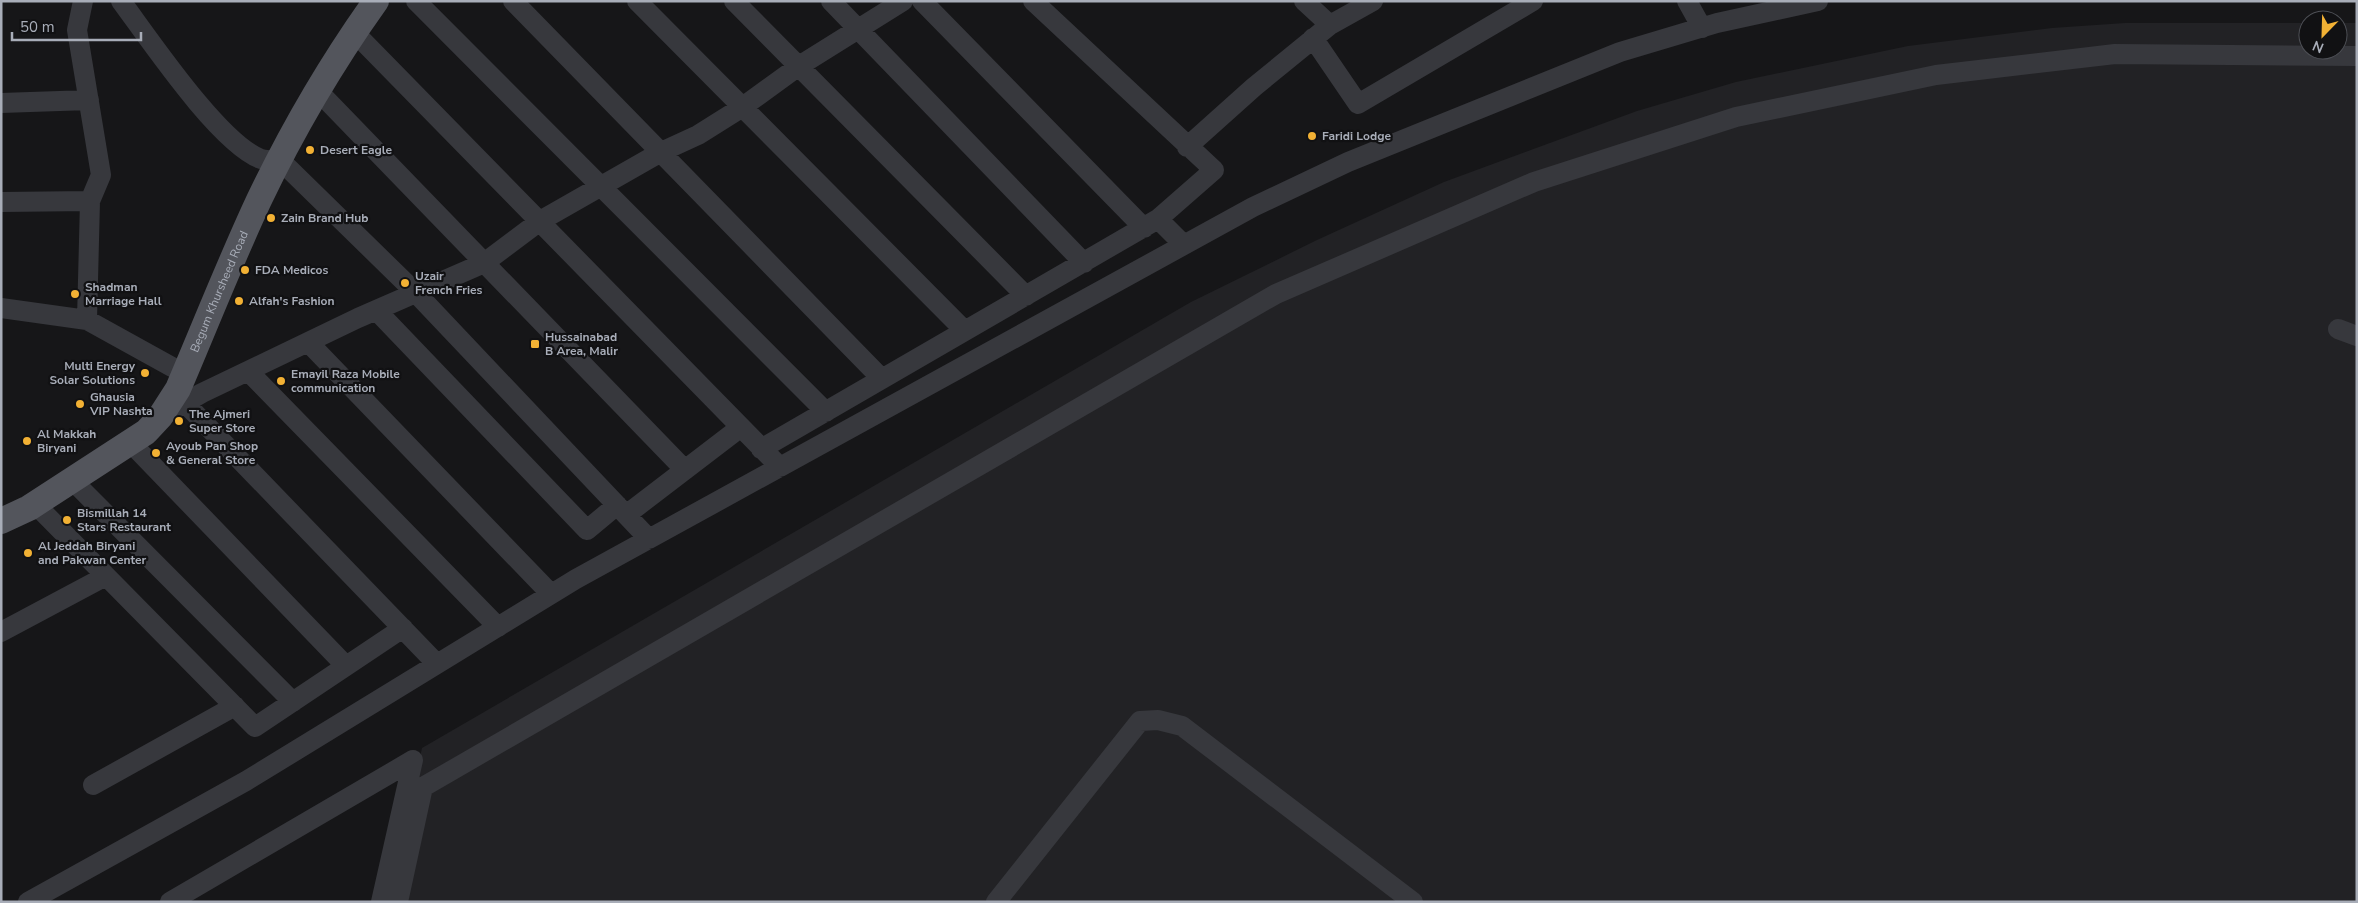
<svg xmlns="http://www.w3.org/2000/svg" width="2358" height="903" font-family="'Nunito Sans',sans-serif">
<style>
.built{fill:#222225}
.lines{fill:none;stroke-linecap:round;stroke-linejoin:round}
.minor{stroke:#37383d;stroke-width:20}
.major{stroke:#53555c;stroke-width:26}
.poi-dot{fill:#f2b134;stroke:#111113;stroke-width:2}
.labels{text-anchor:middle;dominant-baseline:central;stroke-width:4.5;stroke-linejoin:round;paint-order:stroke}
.poi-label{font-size:12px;font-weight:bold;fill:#a8adb8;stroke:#111113;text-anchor:start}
.street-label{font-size:12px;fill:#a8adb8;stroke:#111113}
</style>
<rect width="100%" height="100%" fill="#161618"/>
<path class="built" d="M2125,23H2308V50H2338V23H2357V902H388L422,748L1191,302L1317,240L1444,182L1637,111L1736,82L1908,46L2052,28Z"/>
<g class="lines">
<path class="minor" d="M83,1L77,30L101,175L90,201L87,320
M121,1C150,40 219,143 261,159C267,161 275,160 281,161L417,294L649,539
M416,1L826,412
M513,1L882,379
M637,1L965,331
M734,1L1026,296
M831,1L1084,263
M922,1L1144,228
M1033,1L1214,170L1158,219L1184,245
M1304,1L1330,25
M1687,1L1702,28
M354,32L780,467
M1313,38L1358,104L1533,1
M317,90L685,470
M1,103L89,100
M1187,147L1254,87L1330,25L1373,1
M1,202L90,201
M1,308L87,320L172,367
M377,311L587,530L617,505
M2338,329L2357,336
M308,342L551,594
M248,371L498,627
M185,403L437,664
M162,416L202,393L358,318L484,263L540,221L661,152L698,135L741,108L799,66L903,1
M131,443L346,666
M761,449L1158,219
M73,481L293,702
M35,504L255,727L403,628
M626,515L741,427
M1,632L106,576
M93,785L235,706
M28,902L246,781L576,579L1253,207L1348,162L1620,52L1717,23L1818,1
M170,902L413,760L381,902
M398,902L423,787L1276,294L1534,182L1736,117L1936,75L2115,54L2357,56
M996,902L1140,721L1158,720L1182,726L1413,902"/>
<path class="major" id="s1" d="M1,521L29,508L146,432L160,417L178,389C205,326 230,262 259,200C292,131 331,64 376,1"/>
</g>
<g class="poi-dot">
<circle cx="1312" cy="136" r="5"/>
<circle cx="310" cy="150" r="5"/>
<circle cx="271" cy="218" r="5"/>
<circle cx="245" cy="270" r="5"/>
<circle cx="405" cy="283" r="5"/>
<circle cx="75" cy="294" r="5"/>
<circle cx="239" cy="301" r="5"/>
<rect x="530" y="339" width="10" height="10" rx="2.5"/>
<circle cx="145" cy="373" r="5"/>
<circle cx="281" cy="381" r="5"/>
<circle cx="80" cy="404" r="5"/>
<circle cx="179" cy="421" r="5"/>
<circle cx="27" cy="441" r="5"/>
<circle cx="156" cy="453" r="5"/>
<circle cx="67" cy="520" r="5"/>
<circle cx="28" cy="553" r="5"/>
</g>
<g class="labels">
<g class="poi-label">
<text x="1322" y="136">Faridi Lodge</text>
<text x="320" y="150">Desert Eagle</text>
<text x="281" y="218">Zain Brand Hub</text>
<text x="255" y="270">FDA Medicos</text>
<text x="415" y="276">Uzair<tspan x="415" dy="14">French Fries</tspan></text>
<text x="85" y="287">Shadman<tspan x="85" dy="14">Marriage Hall</tspan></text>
<text x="249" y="301">Alfah's Fashion</text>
<text x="545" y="337">Hussainabad<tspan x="545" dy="14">B Area, Malir</tspan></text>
<text x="135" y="366" text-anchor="end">Multi Energy<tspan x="135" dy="14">Solar Solutions</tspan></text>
<text x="291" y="374">Emayil Raza Mobile<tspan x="291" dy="14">communication</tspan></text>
<text x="90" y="397">Ghausia<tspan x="90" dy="14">VIP Nashta</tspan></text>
<text x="189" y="414">The Ajmeri<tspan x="189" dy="14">Super Store</tspan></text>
<text x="37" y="434">Al Makkah<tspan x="37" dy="14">Biryani</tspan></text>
<text x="166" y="446">Ayoub Pan Shop<tspan x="166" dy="14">&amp; General Store</tspan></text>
<text x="77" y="513">Bismillah 14<tspan x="77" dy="14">Stars Restaurant</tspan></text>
<text x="38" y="546">Al Jeddah Biryani<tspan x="38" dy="14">and Pakwan Center</tspan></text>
</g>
<g class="street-label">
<text stroke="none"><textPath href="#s1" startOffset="330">Begum Khursheed Road</textPath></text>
</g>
</g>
<rect width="2358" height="903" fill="none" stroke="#a8adb8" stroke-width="5"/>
<g transform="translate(2323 35) rotate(203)"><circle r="24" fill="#111113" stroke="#4d4f55"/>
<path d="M0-4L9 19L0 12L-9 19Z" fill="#f2b134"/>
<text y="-8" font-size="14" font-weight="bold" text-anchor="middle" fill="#a8adb8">N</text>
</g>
<path d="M12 32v8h129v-8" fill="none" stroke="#a8adb8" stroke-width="2.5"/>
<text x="20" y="32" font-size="15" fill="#a8adb8" stroke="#111113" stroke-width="4" paint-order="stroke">50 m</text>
</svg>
